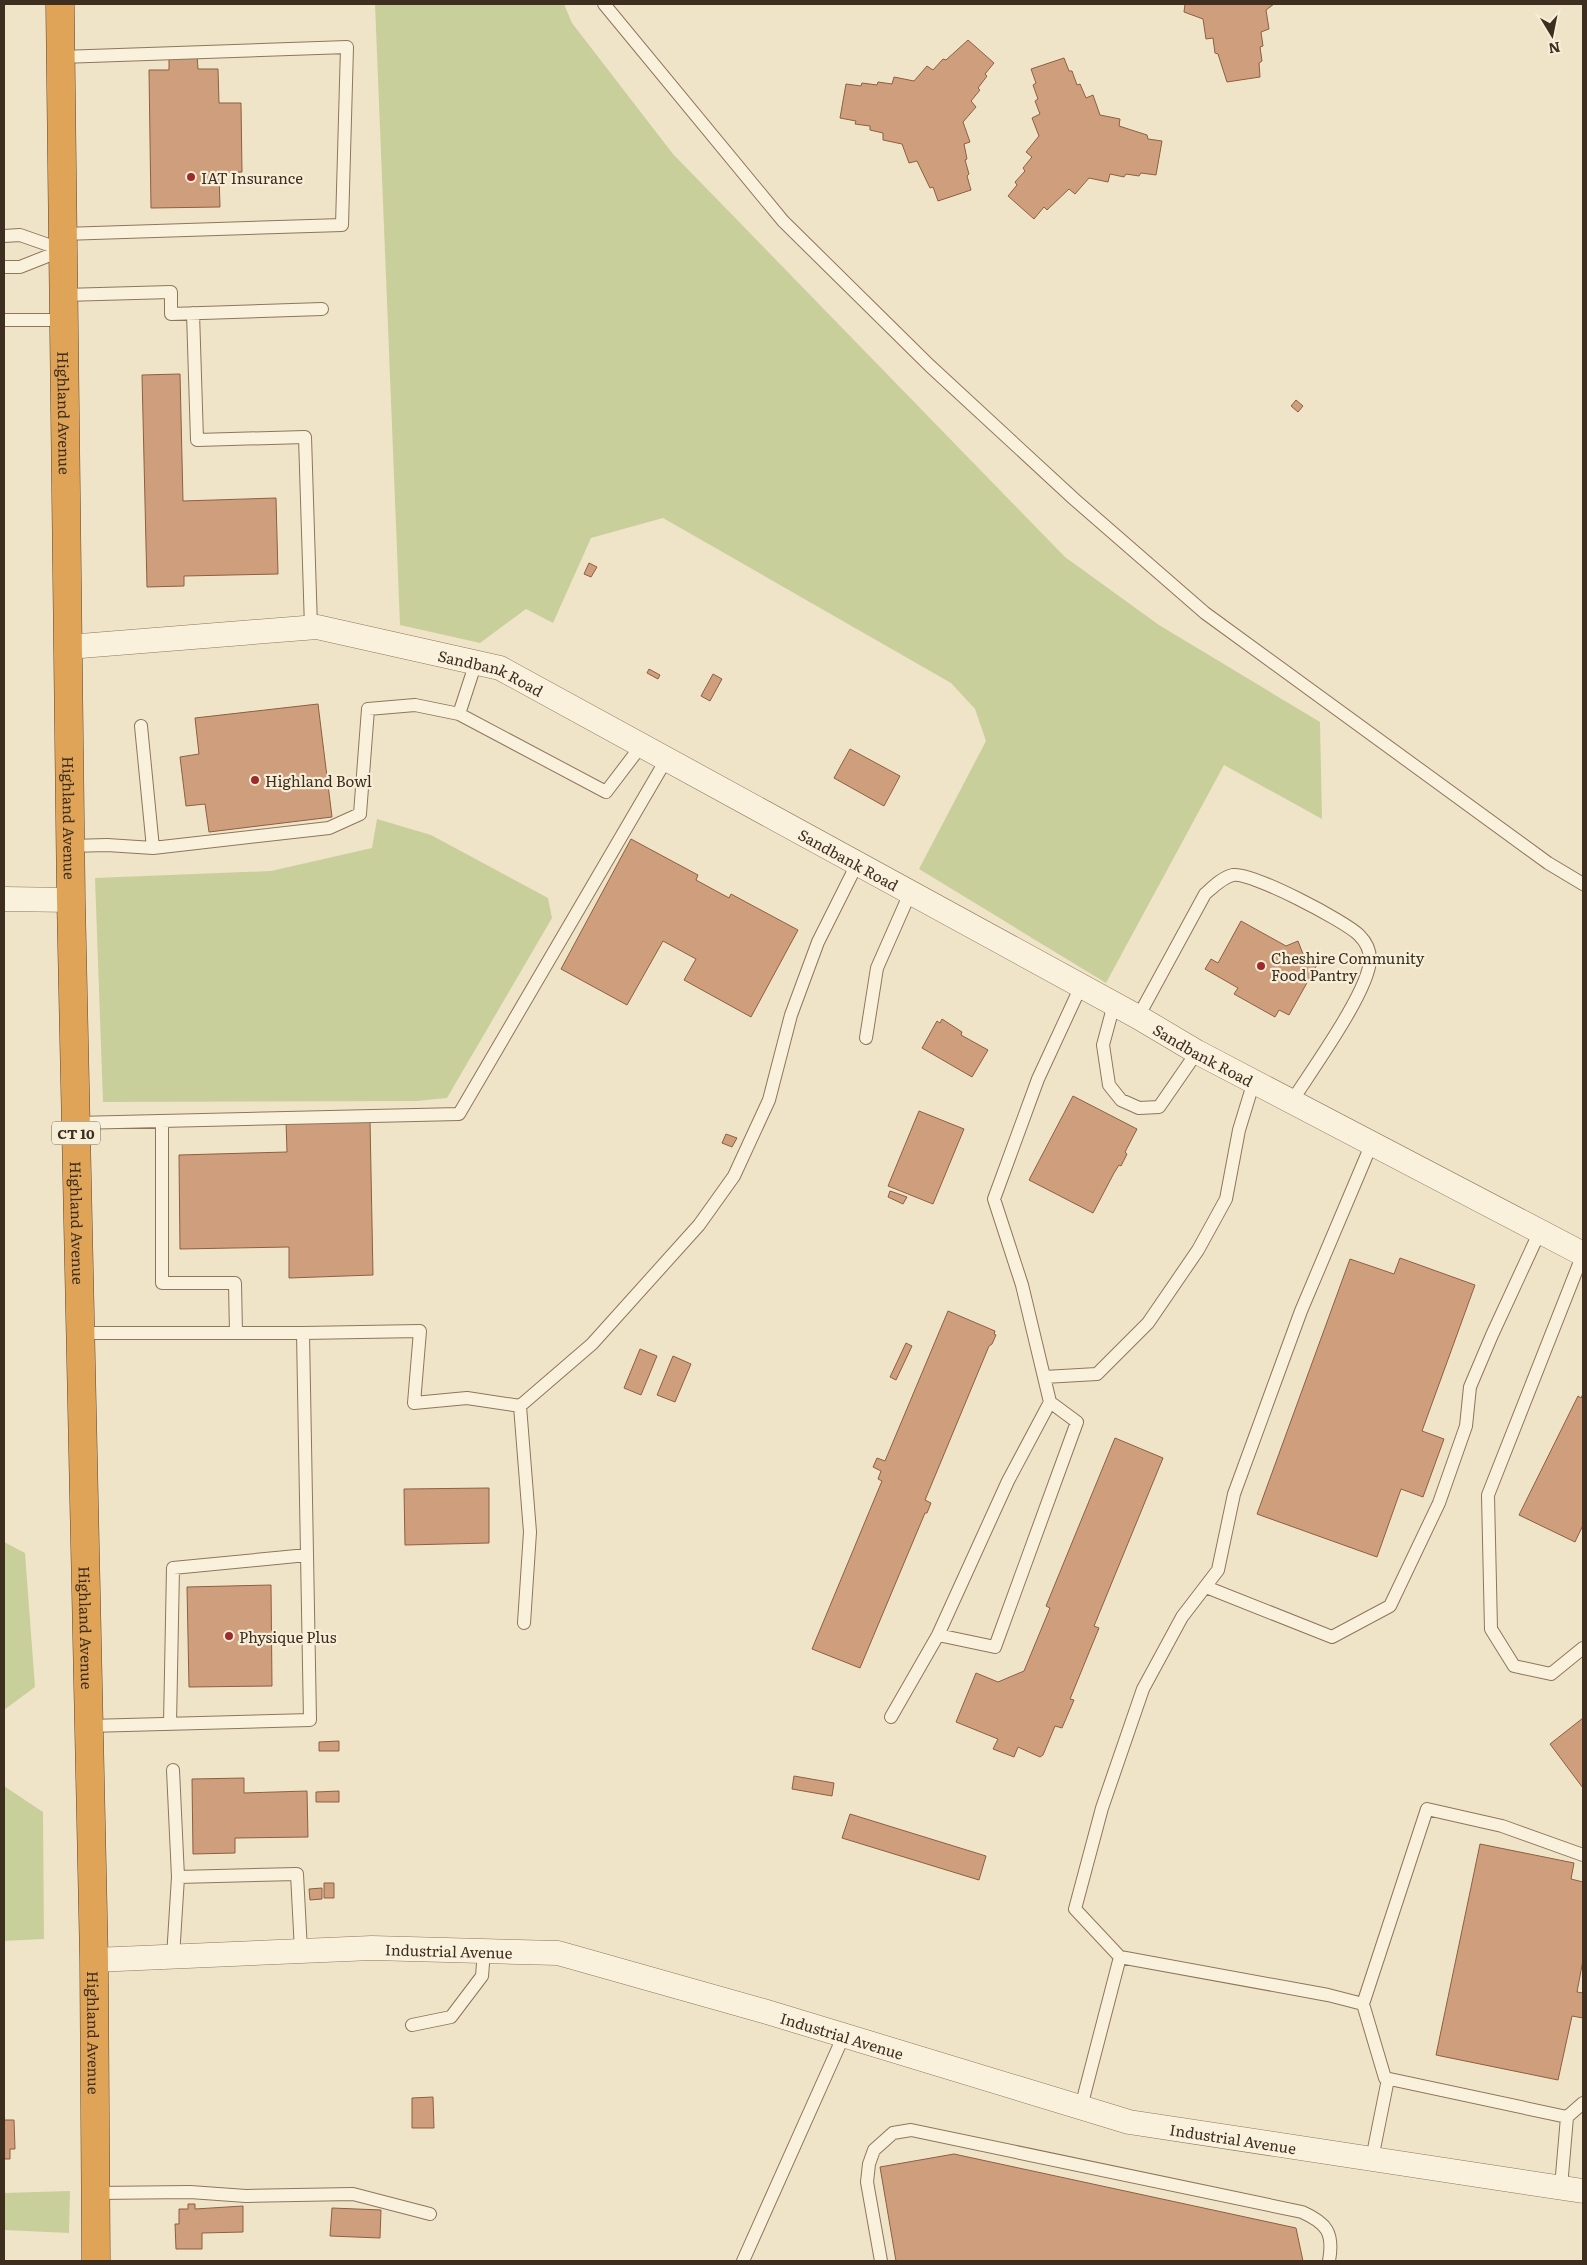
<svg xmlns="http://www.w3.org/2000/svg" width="1587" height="2265" font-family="Literata,serif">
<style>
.green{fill:#c9cf9b}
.building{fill:#cf9f7d;stroke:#8d5f41}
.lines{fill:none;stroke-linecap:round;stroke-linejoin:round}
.lane-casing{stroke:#8d765c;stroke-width:14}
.street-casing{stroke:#8d765c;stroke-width:25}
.highway-casing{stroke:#5b4430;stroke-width:29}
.lane{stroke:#faf1dc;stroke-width:12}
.street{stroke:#faf1dc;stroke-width:24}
.highway{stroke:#e0a458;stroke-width:28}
.poi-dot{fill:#9e2a2b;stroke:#f7eed8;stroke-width:2}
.labels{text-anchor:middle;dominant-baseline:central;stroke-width:4.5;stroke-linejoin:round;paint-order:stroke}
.shield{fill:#f7eed8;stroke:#756857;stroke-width:1}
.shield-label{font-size:14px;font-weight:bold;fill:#3d2e20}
.poi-label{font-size:15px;fill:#3d2e20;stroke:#f7eed8;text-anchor:start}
.street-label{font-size:15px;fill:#3d2e20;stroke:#f7eed8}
</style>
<rect width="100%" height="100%" fill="#f0e4c8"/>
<path class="green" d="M375,4H564L572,23L673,154L1065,557L1159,625L1320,722L1322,819L1224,765L1106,983L919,869L986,741L975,709L951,683L663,518L591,538L553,623L526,609L480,643L400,625Z
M377,819L431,835L548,898L552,918L447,1098L417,1101L103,1102L95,878L271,871L372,848Z
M4,1542L25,1553L35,1687L4,1710Z
M4,1786L43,1812L44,1939L4,1941Z
M70,2191L69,2233L4,2230V2193Z"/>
<path class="building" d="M1185,4H1274L1266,10L1269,29L1261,32L1263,46L1260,47L1262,61L1259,63L1260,77L1227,82L1218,54L1215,53L1213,38L1206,39L1203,19L1184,12Z
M968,40L994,63L985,74L987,76L978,88L980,90L971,101L976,107L963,122L970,142L964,144L967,159L965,160L969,174L967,176L971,190L938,201L933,187L930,188L917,161L909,163L902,144L883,140V133L870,130V126L855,124L856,121L840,118L846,84L861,86L862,83L877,85L878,82L892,84L894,77L914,81L927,66L933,70L943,59L946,60Z
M197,55L198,69H218L219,103H241L242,172L219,173L220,207L151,208L149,70H169V56Z
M1064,58L1069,71H1072L1077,85L1080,84L1086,98L1093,95L1100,115L1120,119L1119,126L1147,135L1148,139L1162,141L1156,175L1141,173L1139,176L1126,174L1124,177L1110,174L1108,182L1089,178L1075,194L1069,189L1047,210L1044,207L1034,219L1008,196L1017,185L1015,182L1025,171L1023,168L1032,157L1026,152L1039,136L1032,118L1040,114L1035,101L1038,99L1033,85L1036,83L1031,69Z
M180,374L183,501L276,498L278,574L184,576V586L147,587L142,375Z
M1296,400L1303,406L1298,412L1291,406Z
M589,563L597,567L591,577L584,574Z
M649,669L660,675L658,679L647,673Z
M713,674L722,679L710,701L701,696Z
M318,704L332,817L209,832L205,804L186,806L180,757L199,754L195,718Z
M850,749L900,776L884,806L834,778Z
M631,839L698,875L696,880L729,898L731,894L798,930L751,1017L684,980L696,959L663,941L627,1005L561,969Z
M1241,921L1286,946L1298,941L1303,954L1318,963L1289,1015L1279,1010L1275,1017L1234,994L1238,988L1205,969L1211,959L1218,963Z
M942,1019L962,1032L961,1035L988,1050L972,1077L922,1048L937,1021L940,1023Z
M1073,1096L1137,1129L1125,1152L1127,1154L1121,1166L1119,1165L1114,1173L1093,1213L1029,1180Z
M919,1111L964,1129L933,1204L888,1186Z
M370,1120L373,1275L289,1278V1247L180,1249L179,1155L287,1152L286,1121Z
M726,1134L737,1138L732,1147L722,1143Z
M890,1191L893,1192L907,1197L903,1204L888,1197Z
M1400,1258L1475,1285L1422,1431L1444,1439L1423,1497L1401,1489L1377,1557L1257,1514L1350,1259L1394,1274Z
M948,1311L995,1331L994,1334L996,1335L992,1344L989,1346L925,1500L931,1503L927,1513H925L860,1668L812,1649L882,1481L878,1479L881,1471L873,1467L877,1458L885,1461Z
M906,1343L912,1346L896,1380L890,1377Z
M640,1349L657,1356L641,1395L624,1388Z
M673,1356L691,1364L675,1402L657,1395Z
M1583,1394V1525L1575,1542L1519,1515L1578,1396L1581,1398Z
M1115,1438L1163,1458L1094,1626L1099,1628L1070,1699L1074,1700L1062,1728L1055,1726L1043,1755L1040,1757L1018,1747L1014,1757L993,1749L998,1739L956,1722L976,1673L998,1682L1024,1671L1050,1608L1046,1606Z
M489,1488V1543L405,1545L404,1489Z
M271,1585L272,1686L189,1687L187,1587Z
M1583,1718V1788L1550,1744Z
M339,1741V1751H319V1742Z
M794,1776L834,1783L832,1796L792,1789Z
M244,1778V1793L307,1791L308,1837L235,1838V1853L193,1854L192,1779Z
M339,1791V1802H316V1792Z
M850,1814L986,1856L979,1880L842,1838Z
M1480,1844L1574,1863L1571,1879L1583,1882V1960L1577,1992L1583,1993V2018L1572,2016L1558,2080L1436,2055Z
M324,1883H334V1898H324Z
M322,1888V1899L310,1900L309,1889Z
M433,2097L434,2128H412V2098Z
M4,2117V2120H14L15,2149H10V2159H4Z
M954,2154L1296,2228L1303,2261H896L880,2167Z
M188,2204H195V2209L243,2206V2232L202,2233V2249H176L175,2224H179V2209H188Z
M332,2208L381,2210L380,2238L330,2236Z"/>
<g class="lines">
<g class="lane-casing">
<path id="lane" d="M604,4L783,221L930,366L1074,499L1205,613L1548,863L1583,884
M61,57L347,47L342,225L63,234
M4,236L20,235L63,250
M4,267H20L63,250
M64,295L171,292V314L322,309
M193,313L197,440L305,437L311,627
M4,320H64
M459,714L476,662
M141,726L153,848
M70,846L107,845L153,848L329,828L360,814L368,709L415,705L459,714L606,792L641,746
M1114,1004L1103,1045L1109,1085L1121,1100L1139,1108L1159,1107L1197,1052
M1138,1017L1205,894C1213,887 1223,877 1233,875C1252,872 1345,921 1359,935C1365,941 1370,950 1370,959C1370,990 1311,1071 1292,1101
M866,1038L877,968L910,893
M162,1121V1283H235L236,1333
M76,1123L459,1114L666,760
M1372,1143L1301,1311L1234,1494L1218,1570L1182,1617L1143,1689L1102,1808L1075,1909L1120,1957L1328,1995L1363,2004L1385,2078L1567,2117
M1583,1254L1488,1495L1491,1629L1514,1666L1551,1674L1583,1648
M80,1333H303L310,1720L89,1726
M303,1333L420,1331L414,1403L467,1398L520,1406L530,1532L524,1623
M1044,1377L1097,1374L1148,1323L1198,1250L1226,1199L1239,1130L1254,1081
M520,1406L592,1344L699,1225L734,1176L769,1100L791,1015L818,942L857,864
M1206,1587L1332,1637L1390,1606L1439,1503L1466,1426L1470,1387L1492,1335L1540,1231
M938,1635L995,1647L1077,1422L1050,1402
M891,1717L938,1635L1008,1481L1050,1402L1022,1285L994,1199L1038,1079L1081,986
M170,1724L173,1568L307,1555
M173,1770L178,1877L173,1957
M178,1877L297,1874L301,1951
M1363,2004L1427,1809L1502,1826L1583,1855
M412,2025L451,2017L482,1976L484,1951
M1081,2107L1120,1957
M1372,2159L1388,2079
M1561,2187L1567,2117L1583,2103
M96,2193L190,2192L246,2196L353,2194L430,2214
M743,2261L844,2035
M881,2261L867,2182L869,2164L874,2150L893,2133L911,2130L1302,2212C1327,2223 1334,2233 1329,2261"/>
</g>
<g class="street-casing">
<g id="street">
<path id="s1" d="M68,647L317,627L500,668L1138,1017L1197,1052L1583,1254"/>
<path d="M4,899L71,900"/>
<path id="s2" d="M94,1960L372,1948L558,1953L767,2012L1129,2122L1583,2191"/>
</g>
</g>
<g class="highway-casing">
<g id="highway">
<path id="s3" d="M60,4L71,900L94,1960L96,2261"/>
</g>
</g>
<use href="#lane" class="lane"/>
<use href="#street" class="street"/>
<use href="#highway" class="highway"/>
</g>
<g class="poi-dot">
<circle cx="191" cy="177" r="5"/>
<circle cx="255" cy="780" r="5"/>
<circle cx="1261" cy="966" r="5"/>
<circle cx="229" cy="1636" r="5"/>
</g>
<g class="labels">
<rect class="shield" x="52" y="1121.5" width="48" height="23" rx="4"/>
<g class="shield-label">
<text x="76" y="1133">CT 10</text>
</g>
<g class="poi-label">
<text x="201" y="177">IAT Insurance</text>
<text x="265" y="780">Highland Bowl</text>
<text x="1271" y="957">Cheshire Community<tspan x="1271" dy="17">Food Pantry</tspan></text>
<text x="239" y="1636">Physique Plus</text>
</g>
<g class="street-label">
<text stroke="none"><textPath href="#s3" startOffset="409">Highland Avenue</textPath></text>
<text stroke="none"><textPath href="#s1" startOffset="430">Sandbank Road</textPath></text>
<text stroke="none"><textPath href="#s3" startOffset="814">Highland Avenue</textPath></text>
<text stroke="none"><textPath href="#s1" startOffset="835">Sandbank Road</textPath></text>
<text stroke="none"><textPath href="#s1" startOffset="1240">Sandbank Road</textPath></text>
<text stroke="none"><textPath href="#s3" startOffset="1219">Highland Avenue</textPath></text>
<text stroke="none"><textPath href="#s3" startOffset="1624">Highland Avenue</textPath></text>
<text stroke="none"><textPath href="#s2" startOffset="355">Industrial Avenue</textPath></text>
<text stroke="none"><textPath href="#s3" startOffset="2029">Highland Avenue</textPath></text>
<text stroke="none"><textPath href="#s2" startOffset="760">Industrial Avenue</textPath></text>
<text stroke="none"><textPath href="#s2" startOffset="1165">Industrial Avenue</textPath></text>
</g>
</g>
<rect width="1587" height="2265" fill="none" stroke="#3d2e20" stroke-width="10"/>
<g transform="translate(1552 35) rotate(170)" stroke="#f7eed8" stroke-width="4" paint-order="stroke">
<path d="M0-4L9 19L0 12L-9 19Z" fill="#3d2e20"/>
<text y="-8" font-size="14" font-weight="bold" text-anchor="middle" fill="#3d2e20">N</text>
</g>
</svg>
